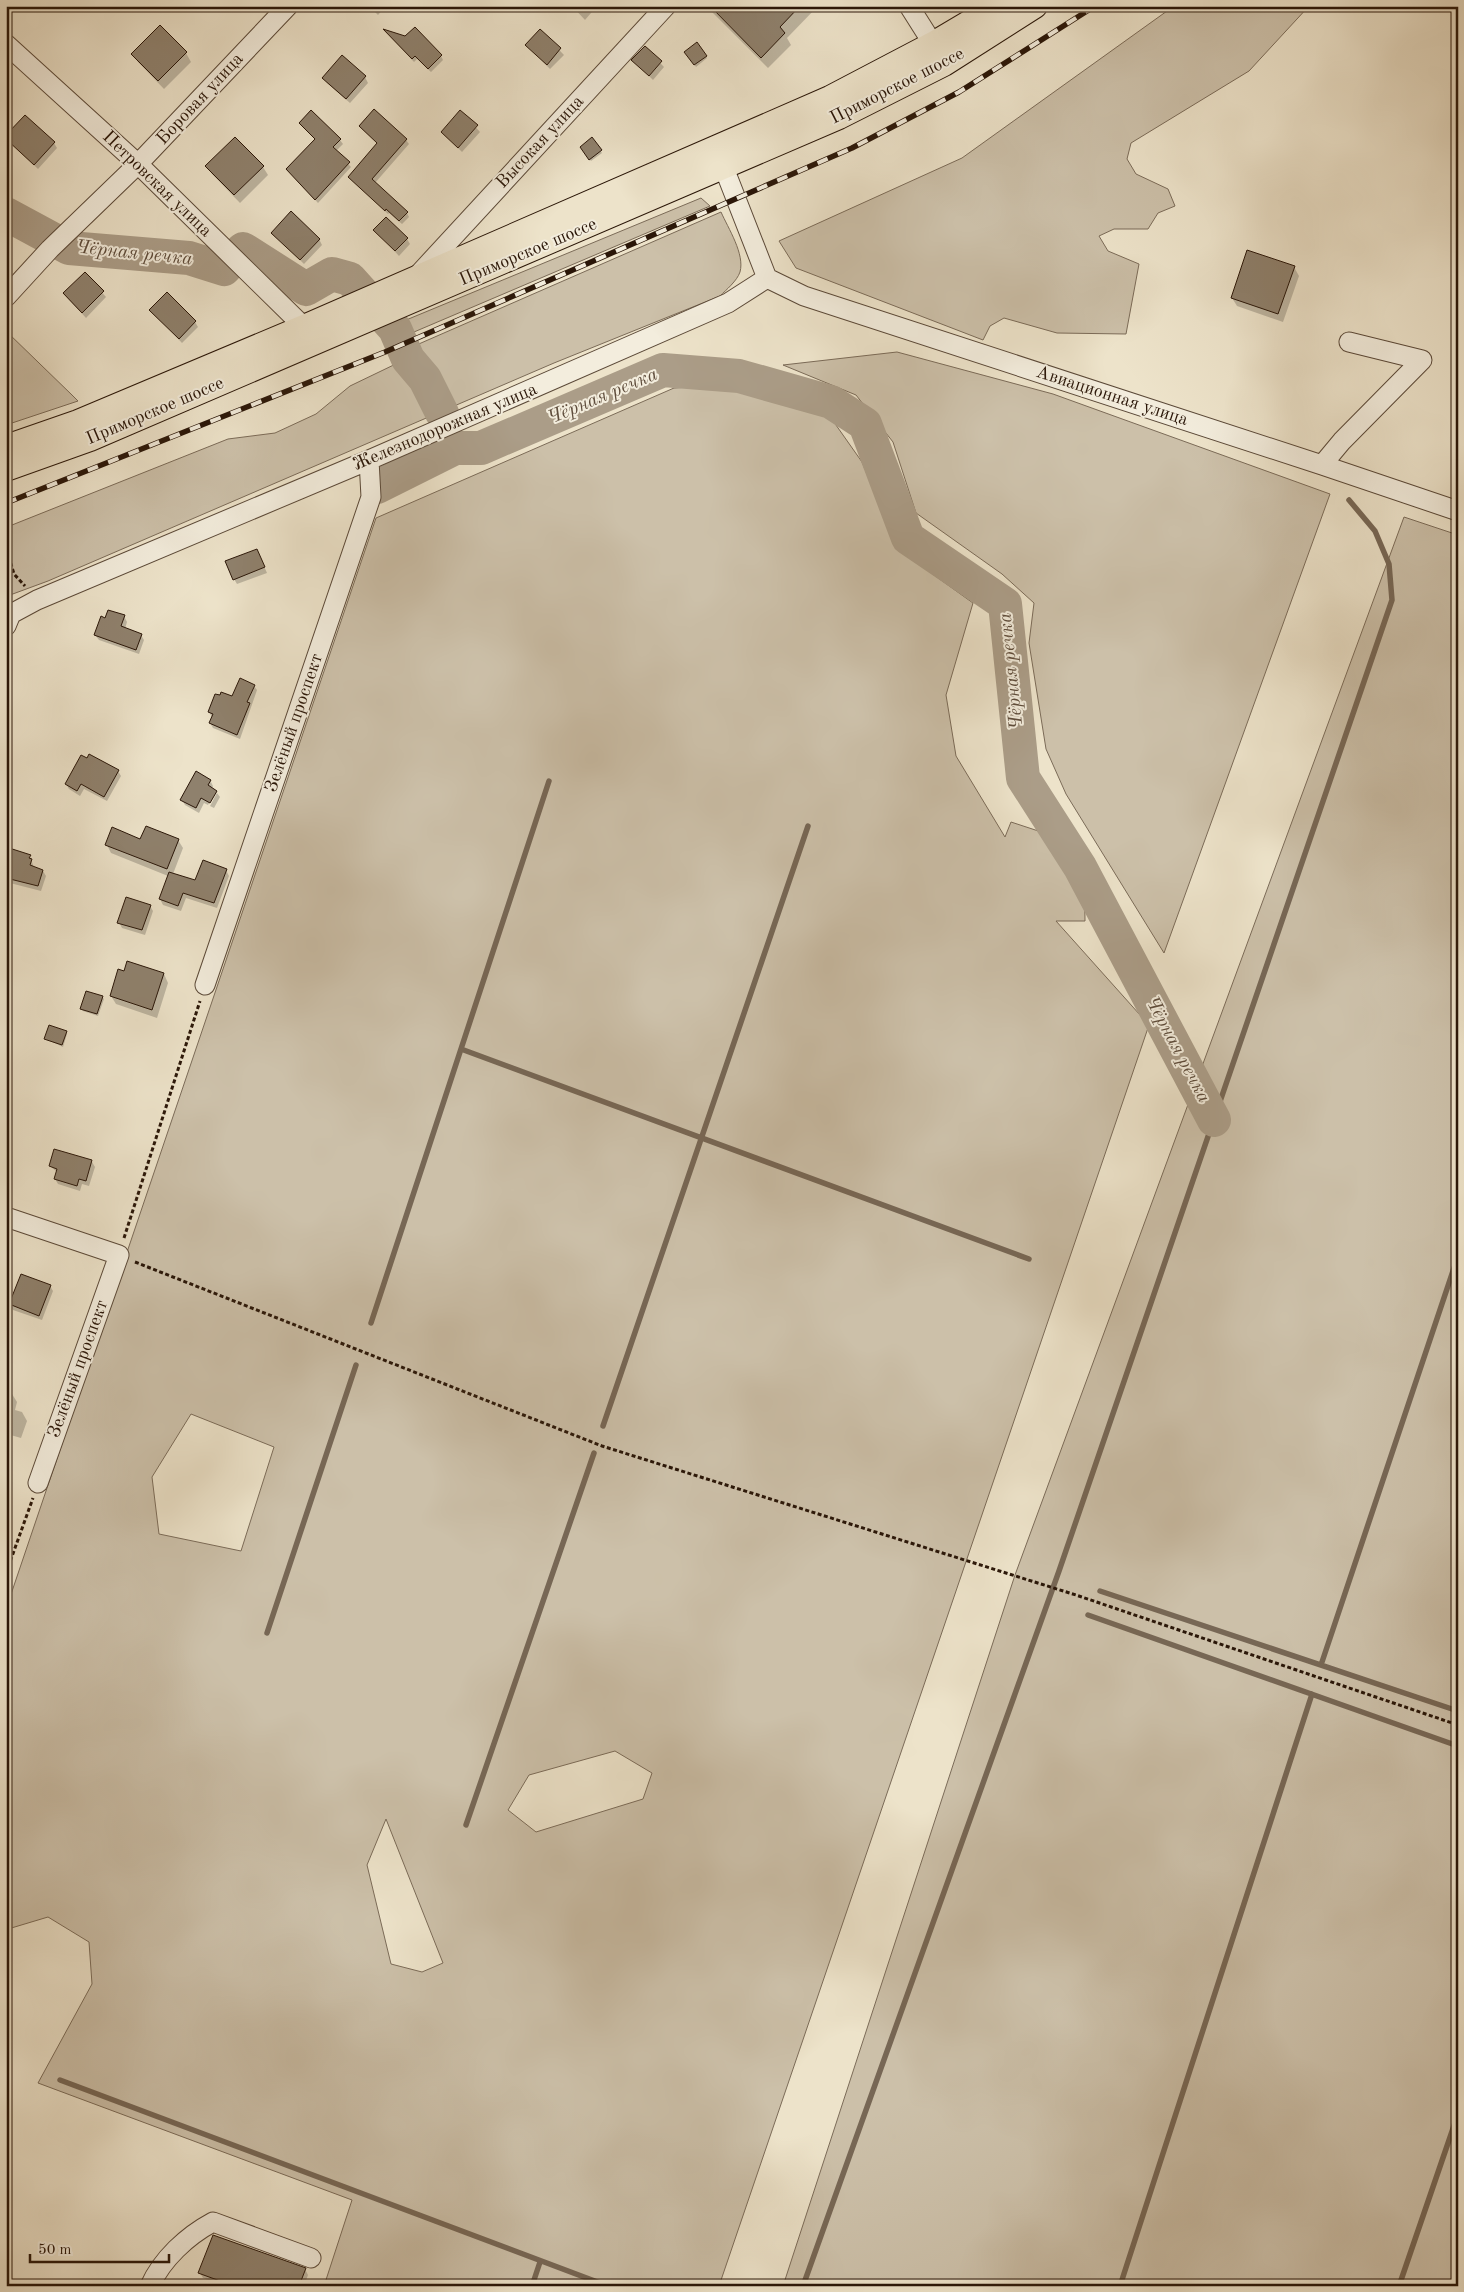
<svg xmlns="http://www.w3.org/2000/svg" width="1464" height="2292" font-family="'Old Standard TT',serif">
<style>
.green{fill:#ccc0a9;stroke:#7b6b58;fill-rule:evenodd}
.shadow{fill:#0003}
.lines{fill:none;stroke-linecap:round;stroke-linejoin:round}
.stream{stroke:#776755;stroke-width:5.5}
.river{stroke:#ab9d88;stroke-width:34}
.building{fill:#8f816d;stroke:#2a1608}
.minor-casing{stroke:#5b4938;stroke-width:21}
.major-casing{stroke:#2a1608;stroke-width:26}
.path{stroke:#2a1608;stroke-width:3;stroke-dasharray:4 2.5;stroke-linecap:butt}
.minor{stroke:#f3eddd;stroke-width:19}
.major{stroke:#ede3ca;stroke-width:24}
.rail-casing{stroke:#2a1608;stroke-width:5.5}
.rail{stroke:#f3eddd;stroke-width:4;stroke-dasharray:11;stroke-linecap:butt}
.labels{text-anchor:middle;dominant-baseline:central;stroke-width:4;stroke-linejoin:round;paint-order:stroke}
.street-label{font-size:18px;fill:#2a1608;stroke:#f3eddd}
.water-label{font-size:19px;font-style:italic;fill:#5e4c3b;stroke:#f3eddd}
</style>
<rect width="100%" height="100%" fill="#ede3ca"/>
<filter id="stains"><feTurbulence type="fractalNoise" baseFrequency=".004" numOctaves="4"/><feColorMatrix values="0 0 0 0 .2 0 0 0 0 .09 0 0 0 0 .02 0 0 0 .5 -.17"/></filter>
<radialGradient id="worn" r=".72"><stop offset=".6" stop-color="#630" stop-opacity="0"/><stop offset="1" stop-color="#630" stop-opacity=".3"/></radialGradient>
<path class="green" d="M1174,6H1309L1249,71L1131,143L1127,159L1136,174L1168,189L1175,206L1158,213L1148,229H1114L1099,236L1108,251L1139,264L1126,334L1057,333L1004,318L990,326L983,340L796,268L779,241L962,158Z
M701,198L710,206L414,332L401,337L398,329L394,325Z
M721,212C728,228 745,254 740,272C737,281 726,290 720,296L554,363L48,581L10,595L6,605V529L12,525L228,439L275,433L316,414L350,386L404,360L418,374L434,373C422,365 414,370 405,350Z
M6,331L72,395L78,401L6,425Z
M897,352L1053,394L1330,494L1164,953L1066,794L1046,749L1029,643L1034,603L1002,574L916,513L893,442L856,395L783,365Z
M737,384L824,408L862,462L899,550L973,603L946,695L956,756L1005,837L1011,822L1084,846L1085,921H1056L1149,1025L719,2286H324L352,2200L38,2083L92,1984L89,1942L48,1917L8,1929L6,1936V1609L376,518L674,388ZM191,1414L274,1447L241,1551L159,1534L152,1477ZM615,1751L652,1773L643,1799L536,1832L508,1810L529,1775ZM386,1819L443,1963L422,1972L391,1964L367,1865Z
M1404,517L1458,535V2286H783L1015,1575Z"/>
<path class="shadow" d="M369,6H386L378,15Z
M572,6H597L585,20Z
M706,6H818L787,38L791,45L768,68Z
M160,27L186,53L191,62L164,89L138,62L133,54Z
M540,30L564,55L550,69L527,45Z
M385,31L441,56L443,60L431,72L417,59L414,62Z
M697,44L707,58L696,67L686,52Z
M645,47L664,67L653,80L633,60Z
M342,57L365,77L368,83L350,103L327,83L324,78Z
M311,111L340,140L343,144L336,151L351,167L318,203L291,173L316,140L300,123Z
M461,111L480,132L462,152L442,132Z
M360,126L406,140L409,144L375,183L407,213L409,217L402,224L389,213L388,214L349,177L378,144Z
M6,138L54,143L57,148L38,169Z
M592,139L602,153L591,161L581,147Z
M207,166L263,167L268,175L240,203L212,174Z
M375,230L407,239L410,244L399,256Z
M273,233L319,239L322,245L304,264Z
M1294,267L1299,276L1283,322L1237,306L1232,298Z
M85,273L106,297L86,318L64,294Z
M151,310L195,322L198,327L182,343Z
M257,550L267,573L237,584L234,579Z
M124,616L127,622L125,629L141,635L144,640L139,654L99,640L95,635L106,619Z
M254,686L257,690L240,739L213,728L210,723L212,717L209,712Z
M118,771L121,776L107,801L84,789L80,796L69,789L66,784Z
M210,780L213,786L212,788L217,793H215L208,805L204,803L199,813L185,805L182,800Z
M217,793L220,797L214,808L210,806Z
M141,840H178L183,848L173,874L196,881L226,870L229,876L217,908L186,898L181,911L163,905L160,899L168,876L111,853L107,845Z
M6,848L30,856L34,868L43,871L46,876L41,891L6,882Z
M150,906L153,911L145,935L122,928L119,922Z
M164,974L168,983L157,1018L116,1004L111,996Z
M102,997L104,999L98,1016L83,1011L81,1009Z
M66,1032L67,1034L63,1047L46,1039Z
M92,1162L95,1167L89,1186L82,1184L80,1191L58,1184L55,1179L57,1172L50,1166Z
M50,1286L53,1291L42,1320L13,1310L10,1304Z
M6,1392L12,1394L17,1402L15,1410L22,1412L27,1421L21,1438L7,1434L6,1436Z
M305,2269L308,2275L304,2286H224L203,2278L200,2273Z"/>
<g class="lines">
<path class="stream" d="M461,1049L1029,1259
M371,1323L549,781
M603,1426L808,826
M1100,1591L1458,1711
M1088,1615L1458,1746
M267,1633L356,1365
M1321,1665L1458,1256
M466,1825L594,1453
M60,2080L608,2286
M532,2286L540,2262
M803,2286L1059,1571L1392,600L1389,564L1375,531L1349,500
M1120,2286L1312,1694
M1399,2286L1458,2114"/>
<path class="river" d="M6,214L69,248L189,258L224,269L243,249L306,289L332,274L350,279L395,329L408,359L425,379L442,413
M377,487L455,448H481L663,370L739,376L831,402L865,424L908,538L1005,604L1023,778L1080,867L1214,1120"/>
</g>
<path class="building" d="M710,6H800L780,27L785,33L761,58Z
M160,25L187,52L158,81L131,54Z
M415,27L442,55L428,69L415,56L412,59L383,29L405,36Z
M540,29L561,48L547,65L525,45Z
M697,42L707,56L694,65L684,52Z
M645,46L662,61L649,76L631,60Z
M342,55L366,76L346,99L322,78Z
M374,109L407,139L372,179L408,212L399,221L386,209L385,211L348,177L377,143L359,126Z
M311,110L341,139L333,147L350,162L315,200L286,169L315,139L299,123Z
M460,110L478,125L458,148L441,132Z
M25,115L55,142L34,165L6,139V135Z
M235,137L264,166L234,195L205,166Z
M592,137L602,150L589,160L580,147Z
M291,211L320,239L300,260L271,233Z
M386,217L408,238L395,251L373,230Z
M1247,250L1295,266L1278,314L1231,298Z
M85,272L104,291L82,313L63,293Z
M167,292L196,321L179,339L149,310Z
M257,549L265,567L233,580L225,561Z
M108,610L125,615L121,626L142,634L136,650L94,635L101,616L105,618Z
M240,678L255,685L247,702L250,703L237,735L209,723L213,714L208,712L215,694L220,695L221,692L232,696Z
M89,754L119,770L104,797L81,784L77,791L65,784L81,755L87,758Z
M196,771L211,780L208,785L217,791L210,803L201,798L196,808L180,800Z
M146,826L179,839L167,869L105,845L112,827L140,839Z
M6,847L31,855L29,858L32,859L30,865L43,870L38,886L6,878Z
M203,860L227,869L214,903L183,893L178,906L159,899L169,872L195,880Z
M126,897L151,905L142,930L117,923Z
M127,961L164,973L152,1010L110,996L118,969L124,971Z
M86,991L103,996L97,1014L80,1009Z
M49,1025L67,1031L62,1045L44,1039Z
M54,1149L92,1160L86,1181L79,1179L77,1186L54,1179L57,1169L49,1166Z
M21,1274L51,1285L39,1316L9,1304Z
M213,2235L306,2268L299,2286H234L198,2273Z"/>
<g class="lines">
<g class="minor-casing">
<path id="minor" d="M909,6L933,44
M6,44L138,164L304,327
M417,276L666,6
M767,278L804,296L1322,465L1458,511
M6,297L50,249L138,164L288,6
M1322,465L1342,441L1422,360L1349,342
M6,626L11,614L37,600L369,460L728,303L767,278L724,168
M205,985L371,497L369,460
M6,1217L119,1255L38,1483
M150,2286C162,2259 187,2236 213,2222L311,2258"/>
</g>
<g class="major-casing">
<path id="major" d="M6,447L78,422L304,327L830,98L933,44L997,6
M6,469L90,439L839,117L944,64L1035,6"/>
</g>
<path class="path" d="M6,558L11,564L14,574L25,586
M124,1238L200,1001
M135,1262L602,1446L1076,1595L1458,1725
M6,1573L33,1498"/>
<use href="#minor" class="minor"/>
<use href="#major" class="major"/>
<g class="rail-casing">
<path id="rail" d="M6,503L385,352L852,148L959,92L1095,6"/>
</g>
<use href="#rail" class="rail"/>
</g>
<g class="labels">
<g class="street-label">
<text transform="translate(897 86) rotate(-27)">Приморское шоссе</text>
<text transform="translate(200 99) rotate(-47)">Боровая улица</text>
<text transform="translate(540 142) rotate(-47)">Высокая улица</text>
<text transform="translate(157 184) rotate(44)">Петровская улица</text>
<text transform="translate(528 252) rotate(-23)">Приморское шоссе</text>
<text transform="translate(1112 396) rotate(18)">Авиационная улица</text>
<text transform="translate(155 411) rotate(-23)">Приморское шоссе</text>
<text transform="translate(445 427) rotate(-23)">Железнодорожная улица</text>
<text transform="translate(294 723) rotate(-71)">Зелёный проспект</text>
<text transform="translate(78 1369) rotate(-70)">Зелёный проспект</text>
</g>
<g class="water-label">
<text transform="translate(134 254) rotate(6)">Чёрная речка</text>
<text transform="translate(603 397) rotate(-23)">Чёрная речка</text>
<text transform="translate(1012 671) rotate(-96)">Чёрная речка</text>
<text transform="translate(1177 1050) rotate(62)">Чёрная речка</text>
</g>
</g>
<rect width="1464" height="2292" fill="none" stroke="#ede3ca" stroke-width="25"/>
<rect x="8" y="8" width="1449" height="2277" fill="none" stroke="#2a1608" stroke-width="2.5"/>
<rect x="12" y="12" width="1439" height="2267" fill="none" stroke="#2a1608"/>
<path d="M30 2254v8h139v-8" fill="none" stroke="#2a1608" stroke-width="2.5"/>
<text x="38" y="2254" font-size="15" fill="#2a1608" stroke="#f3eddd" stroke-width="4" paint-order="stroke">50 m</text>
<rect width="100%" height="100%" filter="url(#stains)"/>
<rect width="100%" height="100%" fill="url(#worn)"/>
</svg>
